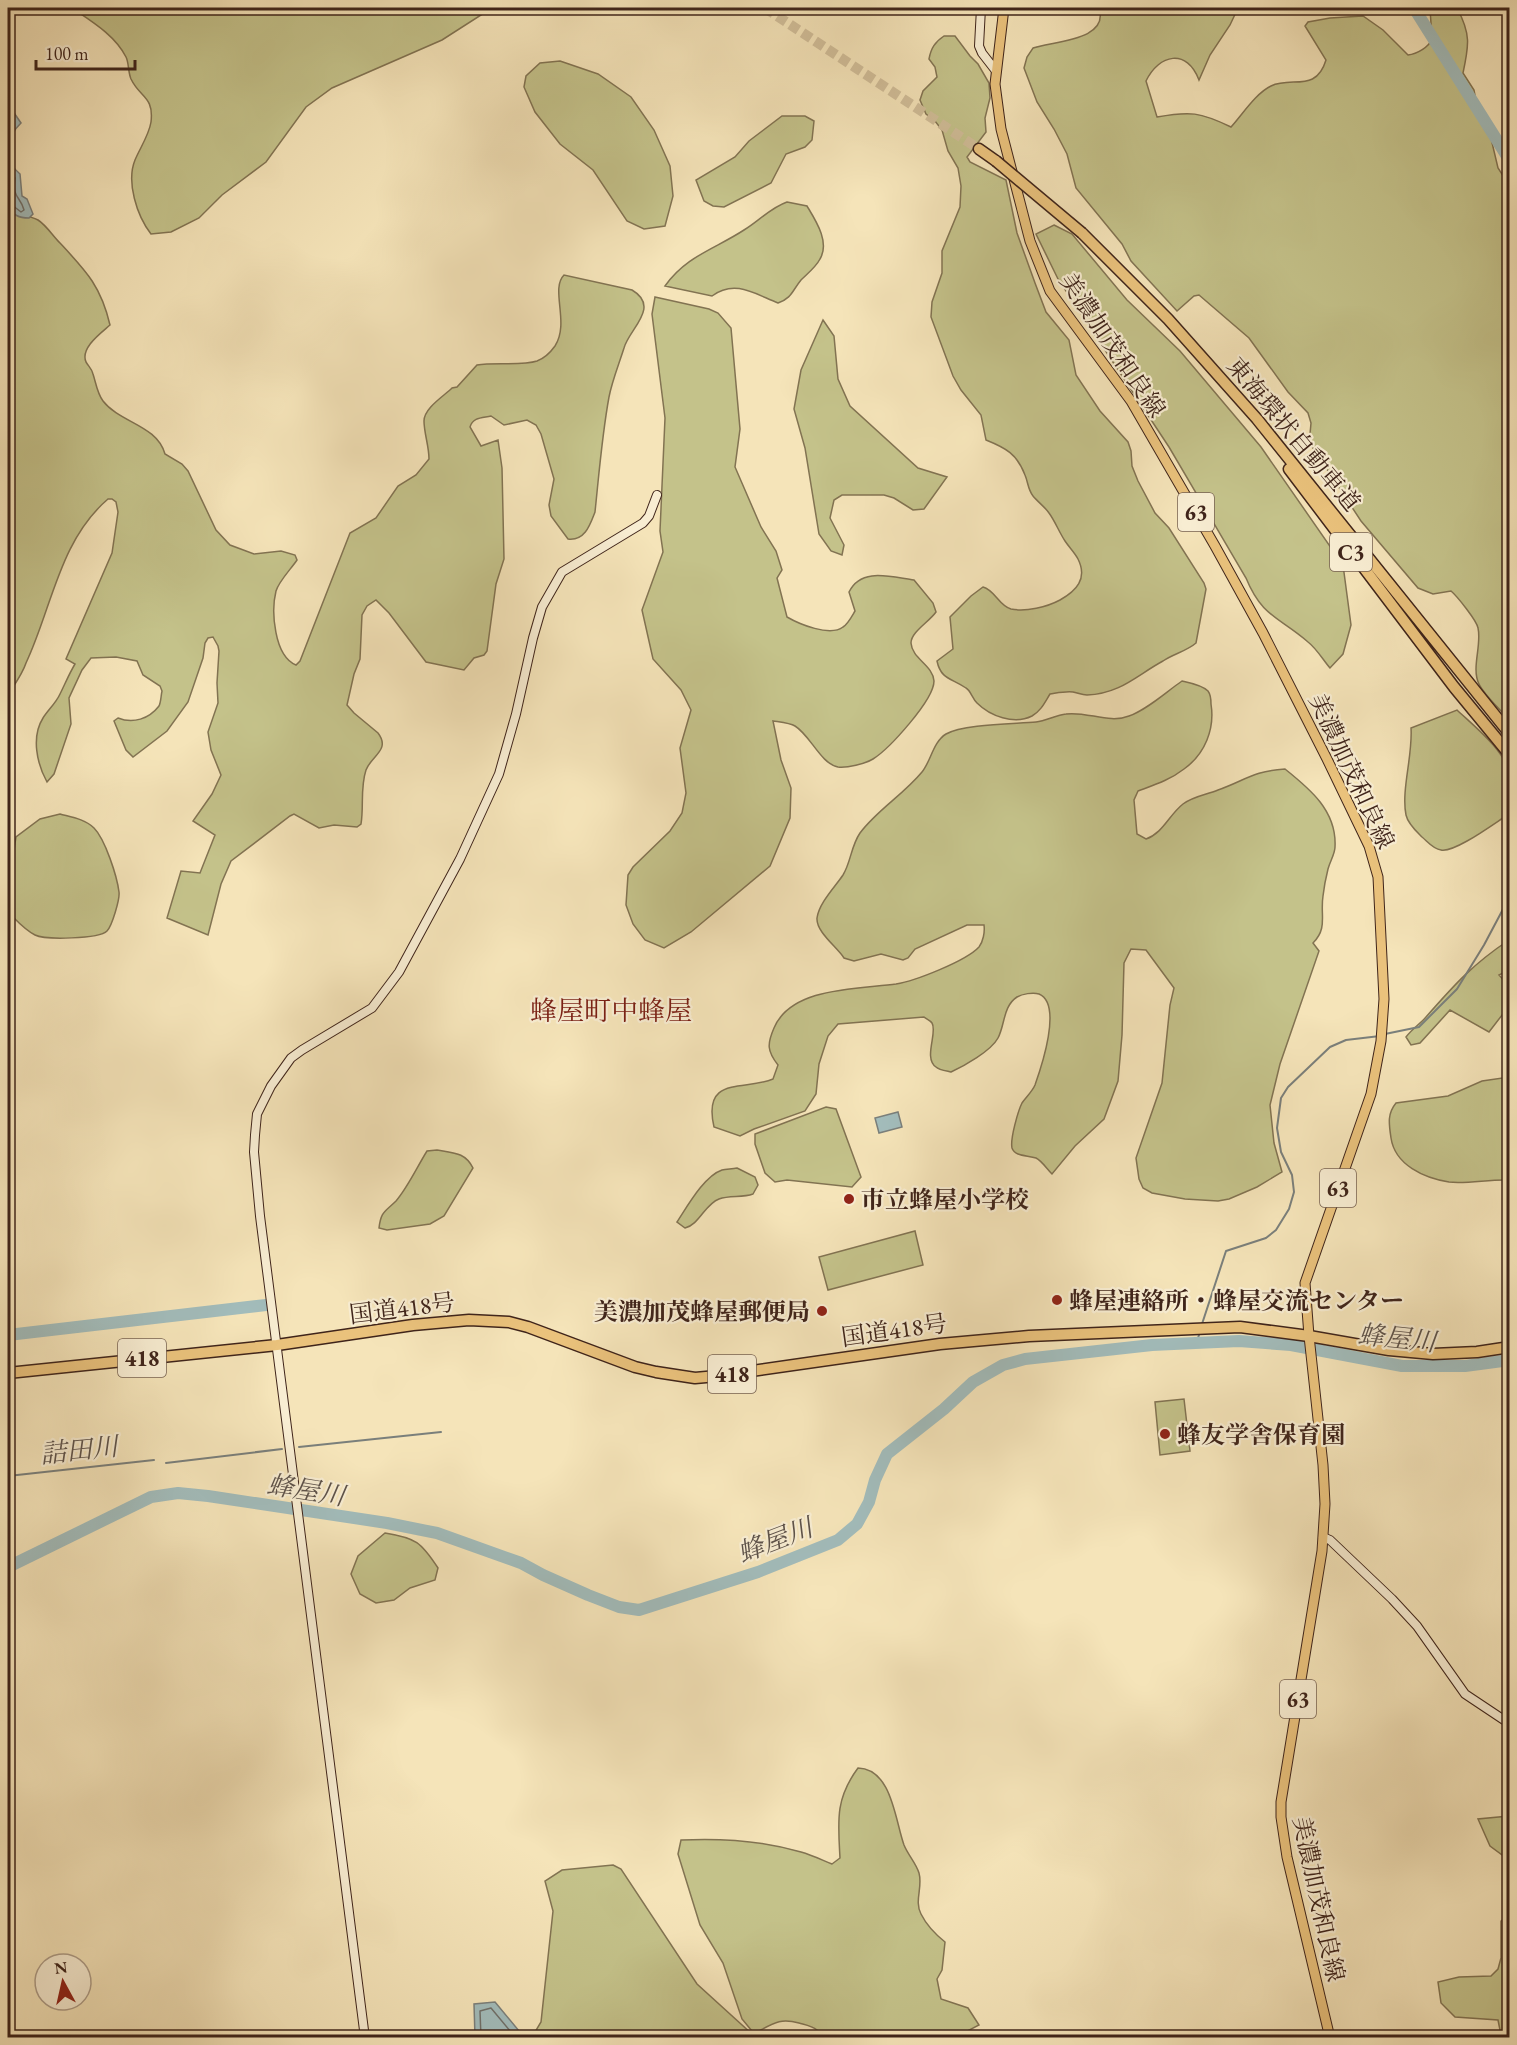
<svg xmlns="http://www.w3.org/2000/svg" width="1517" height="2045" font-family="'EB Garamond','Noto Serif JP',serif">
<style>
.green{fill:#c4c28a;stroke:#827352;stroke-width:1.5}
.water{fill:#a2bcbb;stroke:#7a7f7b;stroke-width:1.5}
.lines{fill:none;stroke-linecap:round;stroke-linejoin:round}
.shore{stroke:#70706a;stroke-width:1.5}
.stream{stroke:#7a7f7b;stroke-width:2}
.river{stroke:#a2bcbb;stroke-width:12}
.highway-tunnel{stroke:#d1be99;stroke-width:10;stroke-dasharray:10 5;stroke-linecap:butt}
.secondary-casing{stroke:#3f241a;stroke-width:10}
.primary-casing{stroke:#3f241a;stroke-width:11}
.highway-casing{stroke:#3f241a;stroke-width:13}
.secondary{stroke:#f8edd2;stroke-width:8}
.primary{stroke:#eac27c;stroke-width:9}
.highway{stroke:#eac27c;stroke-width:10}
.highway-bridge-casing{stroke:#3f241a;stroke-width:13;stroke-linecap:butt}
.highway-bridge{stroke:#eac27c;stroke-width:10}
.poi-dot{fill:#8f2418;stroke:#f8edd2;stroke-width:2}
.labels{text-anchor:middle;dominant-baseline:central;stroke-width:4.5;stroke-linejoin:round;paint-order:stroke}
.shield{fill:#f8edd2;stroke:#766051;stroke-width:1.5}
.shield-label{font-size:22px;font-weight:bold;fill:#3f241a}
.street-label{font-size:24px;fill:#3f241a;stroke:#f8edd2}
.poi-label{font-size:24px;font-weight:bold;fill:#3f241a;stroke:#f8edd2;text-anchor:start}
.water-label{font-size:26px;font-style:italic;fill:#5d524a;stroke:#f8edd2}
.quarter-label{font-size:27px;fill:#7a1f14;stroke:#f8edd2}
</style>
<rect width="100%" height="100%" fill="#f5e4b9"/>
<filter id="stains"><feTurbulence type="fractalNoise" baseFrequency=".00333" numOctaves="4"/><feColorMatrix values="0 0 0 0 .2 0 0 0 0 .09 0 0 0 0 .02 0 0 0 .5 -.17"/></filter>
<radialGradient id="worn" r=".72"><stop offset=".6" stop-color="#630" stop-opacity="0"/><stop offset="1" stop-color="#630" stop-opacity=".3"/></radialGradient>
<path class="green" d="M72,8H492L442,40L332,88L306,107L266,162L222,195L199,218L171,232L151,234C137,216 126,182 135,160C140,148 149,135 151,122C154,96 140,98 131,79C128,72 129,63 126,57C115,35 91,21 72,8Z
M1099,8H1238L1230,25L1210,55L1199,80C1187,48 1159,54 1146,81L1157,117C1190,111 1200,112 1231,127C1242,115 1256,93 1271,86C1292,76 1316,93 1326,60L1305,26L1308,22L1330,18L1363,16L1383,30L1408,55C1417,54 1429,47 1432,39L1430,8H1457C1471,34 1469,45 1463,73L1474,90L1480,122L1490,134L1498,168L1509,185V720C1501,710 1485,696 1479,684C1471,668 1482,645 1478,628C1477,621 1457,596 1451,591L1433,594L1418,588L1361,521L1307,439L1310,434L1311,423L1308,413L1288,392L1249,338L1199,295L1194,296L1177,311L1131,261L1122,244L1076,188L1067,154L1054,129L1037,102L1024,68L1027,57L1033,48C1052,41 1110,41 1099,8Z
M944,36H955L970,56L978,64L989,83L990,98L985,118L986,132L967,157L970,162L1006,180L1017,233L1035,283L1046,312L1069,340L1076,375L1100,411L1128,442L1131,451L1132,466L1138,481L1155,513L1169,528L1204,583L1206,589L1196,643C1187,651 1173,654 1163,661C1137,675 1120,694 1087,695C1082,695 1078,693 1073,692C1066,691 1057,693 1050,694C1045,702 1041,711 1032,716C1014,725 990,716 977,703C972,698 971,691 966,688C952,678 941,680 937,661L953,649L950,617L971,596L983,587C995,590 999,606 1011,609C1026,612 1047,607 1060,600C1076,591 1088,579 1078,559C1075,553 1069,547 1065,541C1059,532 1055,521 1049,513C1045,507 1038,502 1033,496C1028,490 1028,482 1025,475C1017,454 1006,448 986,440L981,415L961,390L953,376L931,317L932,302L942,273V251L960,207L961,186L958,168L948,151L942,130L935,121L926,114L920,100L923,91L937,77L935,67L929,59C931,48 935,42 944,36Z
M560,61L598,74L631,97L654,130L670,166L673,196L665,226L644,229L627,221L593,170L560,144L535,112L524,87L526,76L540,63Z
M782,116H805L814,121L812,140L805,147L786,154L771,183L724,207L713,206L704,201L696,180L735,157L749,141Z
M787,202L807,206C816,221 830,242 820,259C816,267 807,274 801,280C792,291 792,298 778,303C755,294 735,279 712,296L665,286C686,256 715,249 744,230C759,221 770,208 787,202Z
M8,211C17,217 27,214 38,220C46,225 53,236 60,243C86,271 101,286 110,325C101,333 80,348 86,362C89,367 92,369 93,374C96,383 97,393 103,401C120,423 157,425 165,454L182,464L188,471L216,530L230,545L254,554L281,551L295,555L297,560C291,569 279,581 276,591C271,611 274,656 296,665L300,661L350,533L376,518L398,486L416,475L429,459C429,446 424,433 424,421C424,408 444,396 452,388L457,387L477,365C494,362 522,366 537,361C545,358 550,353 555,346C570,323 550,289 564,275L632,290C661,307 629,329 624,348C619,364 612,381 609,397C602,435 599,474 595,512C590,525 585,541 568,539L551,516L549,505L554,479L541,434L536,425L527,420L504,425L491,416C482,418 473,417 470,427L481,446L498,440L502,468L504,559L496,584L487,651L484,655L474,658L464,670L426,662L389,613L376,600L367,606L362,615L360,659L354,674L347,705L354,713L378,733C391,750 371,756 366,770C360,788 364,806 361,824L357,827L334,825L319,828L294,814L290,816L231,861L221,884L208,935L167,918L181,871L200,873L215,835L193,821L212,794L221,775L211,750L208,732L218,703L217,683L219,651L218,646L213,637L208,638L205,643L203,658L188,702L167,731L133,757L126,750L114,721L118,718C133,724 149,719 159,706C161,702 161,695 162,691L160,686L143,675L137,661L116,657L91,658L82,670L69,698L71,724L54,774L47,782C37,764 31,737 43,718C48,710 56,703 60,694C65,684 69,674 75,664L66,659L112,553L118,512L116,502L112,499H108C59,541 52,608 26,663C22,675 14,685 8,695Z
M1054,225L1072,234L1127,300L1180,351L1261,447L1343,565L1351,625L1343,654L1330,668C1323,660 1317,649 1308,642C1279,617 1262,617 1246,578L1169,447L1058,279L1036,234Z
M655,297L709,309L718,313L731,328L740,429L735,467L761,527L776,551L782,570L777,578L787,617C799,624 830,637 843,627C848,624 852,616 855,611L849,592C861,567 891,577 914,580L933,603L936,612C929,622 911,632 911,643C912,659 933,665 934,681C934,700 889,749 873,759C865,764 847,768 838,767C821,764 810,735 795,726C790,723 779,722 773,721L781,760L791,788L790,818L770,866L691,932L664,948L645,940L633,924L626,905L628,875L633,867L670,831L682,813L686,793L680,748L691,710L681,690L653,659L642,610L663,552L660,531L665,418L652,314Z
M823,320L834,336L838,379L850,406L918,468L947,477L924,509L913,510L894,498L884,495H842L834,500L830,518L844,545L842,555L831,551L819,534L805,448L794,409L801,370Z
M1182,681C1191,683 1202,685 1208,691C1211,695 1211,700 1211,704C1215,729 1205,754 1184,769C1170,780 1154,785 1138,791L1134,800L1137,834L1146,839C1163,833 1169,815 1183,804C1194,796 1206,795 1218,790C1246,780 1253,771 1285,769C1310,789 1337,811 1335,847C1335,854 1330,861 1328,869C1326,877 1324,887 1323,896C1320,915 1328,928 1313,943L1319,951L1280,1064L1270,1105L1274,1143L1282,1172L1257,1187L1229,1199L1218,1201L1185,1199L1152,1193L1143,1188L1139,1179L1136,1158L1162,1083L1170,1005L1174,988L1146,950L1131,949L1124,963L1122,1035L1118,1081L1104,1119L1075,1146L1052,1174C1047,1169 1042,1161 1036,1158C1028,1155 1015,1157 1012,1148C1010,1139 1018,1111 1022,1103C1026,1097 1032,1092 1035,1085C1041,1068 1063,1004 1039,994C1033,992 1022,994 1017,997C1003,1006 1005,1025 998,1038C991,1051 964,1066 951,1072C947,1071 939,1070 936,1067C923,1058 938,1032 932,1023C930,1020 926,1019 924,1017L838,1024L828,1036L819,1064L816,1094L805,1111L754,1129L740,1136L714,1127C702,1075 745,1091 773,1079L778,1065C767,1051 767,1044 774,1028C791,987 858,989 896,984C915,981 966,961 979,947C983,942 985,932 984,925H967L915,949L908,958L903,960L881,954L854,961L844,958C837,947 816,932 817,918C819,903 835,887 843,875C851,862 851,846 860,833C877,810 903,795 922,772C931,761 933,742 946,734C963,724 1014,724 1036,722C1046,721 1056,715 1066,714C1087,711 1109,724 1129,716C1148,709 1166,692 1182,681Z
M1457,710C1474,726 1506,751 1510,776C1511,788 1510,801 1509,814C1496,822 1455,853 1441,850C1433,849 1428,842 1422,837C1416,831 1408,824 1406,815C1401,790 1413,755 1411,728Z
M60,814C71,817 85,819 94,828C105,839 117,876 119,892C120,899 112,926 107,931C99,939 45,940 35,935C25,930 17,921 10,914L8,888L16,837L40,819Z
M1509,940V970L1499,975L1509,986V1006L1489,1032L1450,1010L1420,1043L1411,1045L1406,1037C1412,1029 1420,1024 1426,1017C1455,984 1473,964 1509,940Z
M1509,1077V1180C1490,1179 1468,1184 1449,1182C1424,1178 1395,1165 1391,1138C1389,1124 1387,1114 1396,1103L1448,1096L1482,1081Z
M826,1107L836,1109L861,1177L852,1187L787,1180L775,1182L765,1173L755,1144V1134Z
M437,1150C453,1153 465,1152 473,1168L444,1216L430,1224L387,1230L379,1228C381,1211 385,1212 396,1201C408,1187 417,1167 427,1151Z
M737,1168L755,1177L758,1185L753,1194C742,1198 730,1195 719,1199C705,1204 699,1225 685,1228L677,1222C687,1207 704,1176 722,1170C726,1169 732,1169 737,1168Z
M915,1231L923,1265L828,1290L819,1257Z
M1184,1399L1190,1451L1160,1455L1155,1402Z
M385,1533C416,1538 421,1542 438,1568L435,1580L410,1588L394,1600L376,1603L360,1594L351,1574L358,1556Z
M858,1768C892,1769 895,1820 904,1845C908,1855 916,1863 919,1873C923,1887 914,1901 921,1914C927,1926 935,1934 945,1942L942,1970L937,1979L941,1999L968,2008L979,2025L956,2037H819L817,2030C812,2026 806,2025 799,2023C780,2018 774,2023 757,2032L752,2031L742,2019L723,1963L700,1925L678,1854L681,1840C721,1838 763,1841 801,1852C812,1855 822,1860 832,1864L840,1858C838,1821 835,1799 858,1768Z
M1509,1816H1510L1509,1860L1490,1846L1478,1819Z
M613,1865L621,1869L697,1984L752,2034V2037H532L541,2022L553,1911L545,1881L562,1870Z
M1509,1915V2037H1497L1500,2030L1498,2020L1455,2017L1441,2003L1438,1982L1459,1977L1491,1976L1498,1969L1501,1958V1921Z"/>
<path class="water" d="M8,104L21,123C6,137 3,160 20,174L22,196L27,199L33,214L29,218C18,218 14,215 8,207Z
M898,1112L902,1127L879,1133L875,1118Z
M495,2002L524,2037H475L474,2004Z"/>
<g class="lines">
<path class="shore" d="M8,170L15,178C12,199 20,195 24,210L21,212L12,205L8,204
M481,2038L480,2011L491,2008L516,2038"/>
<path class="stream" d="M1385,1034L1419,1027L1457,989L1484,945L1510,896
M1202,1324L1226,1251L1266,1238L1276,1230L1289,1209L1294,1192L1292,1175L1281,1152L1277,1128L1281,1098L1288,1087L1330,1047L1346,1040L1380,1036
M1196,1344L1200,1332
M299,1447L441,1432
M166,1463L282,1449
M8,1476L154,1460"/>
<path class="river" d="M1414,8L1510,161
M8,1335L266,1305
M8,1567L151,1497L178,1493L208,1496L387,1523L437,1533L521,1563L543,1575L588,1595L619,1607L639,1610L758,1572L838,1540L857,1524L869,1502L875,1480L887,1454L944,1409L973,1382L1003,1365L1025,1359L1152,1345L1239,1341L1291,1345L1402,1366H1465L1510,1360"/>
<path class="highway-tunnel" d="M765,8L979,149"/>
<g class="secondary-casing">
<path id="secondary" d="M981,8L979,46L982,53L996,71
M1323,1537L1330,1540L1392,1599L1417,1626L1465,1694L1510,1724
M365,2038L260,1216L254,1152L255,1135L257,1114L271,1086L291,1058L302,1050L372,1008L399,972L460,859L499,774L516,714L533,638L542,607L562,572L643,523L649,516L657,495"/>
</g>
<g class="primary-casing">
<path id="primary" d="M1004,8L995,84L1001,129L1030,241L1050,291L1131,401L1215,546L1263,633L1327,759L1369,846L1378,877L1384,999L1381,1041L1371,1094L1305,1283L1309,1336L1323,1465L1325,1504L1322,1551L1281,1802V1817L1287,1857L1330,2038"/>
</g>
<g class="highway-casing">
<path id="highway" d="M979,149L996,161
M1082,233L1168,319L1257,419L1510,734
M1289,469L1454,687L1510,755
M8,1373L277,1345L413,1325L469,1320L509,1322L528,1327L635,1367L656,1372L695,1378L717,1376L940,1344L1029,1336L1240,1327L1309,1336L1389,1350L1433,1354L1477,1352L1510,1347"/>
</g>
<use href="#secondary" class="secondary"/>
<use href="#primary" class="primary"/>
<use href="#highway" class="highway"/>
<g class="highway-bridge-casing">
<path id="highway-bridge" d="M996,161L1082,233"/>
</g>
<use href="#highway-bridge" class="highway-bridge"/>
</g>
<g class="poi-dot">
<circle cx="849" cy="1199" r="6"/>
<circle cx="1057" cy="1300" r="6"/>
<circle cx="822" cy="1311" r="6"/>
<circle cx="1165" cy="1434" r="6"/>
</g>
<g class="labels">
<g class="shield">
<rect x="1178" y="493" width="36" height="38" rx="4.5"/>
<rect x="1330" y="533" width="42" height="38" rx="4.5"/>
<rect x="1320" y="1169" width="36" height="38" rx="4.5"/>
<rect x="118" y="1339" width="48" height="38" rx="4.5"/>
<rect x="708" y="1355" width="48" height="38" rx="4.5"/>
<rect x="1280" y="1680" width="36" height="38" rx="4.5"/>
</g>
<g class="shield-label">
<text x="1196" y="512">63</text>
<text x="1351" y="552">C3</text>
<text x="1338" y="1188">63</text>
<text x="142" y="1358">418</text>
<text x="732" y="1374">418</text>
<text x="1298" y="1699">63</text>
</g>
<g class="street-label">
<text transform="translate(1113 345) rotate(56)">美濃加茂和良線</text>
<text transform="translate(1294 434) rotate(50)">東海環状自動車道</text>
<text transform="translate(1352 771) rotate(65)">美濃加茂和良線</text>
<text transform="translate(402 1308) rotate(-7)">国道418号</text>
<text transform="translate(894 1330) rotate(-8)">国道418号</text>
<text transform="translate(1319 1899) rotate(78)">美濃加茂和良線</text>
</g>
<g class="poi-label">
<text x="861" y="1199">市立蜂屋小学校</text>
<text x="1069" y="1300">蜂屋連絡所・蜂屋交流センター</text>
<text x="810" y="1311" text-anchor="end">美濃加茂蜂屋郵便局</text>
<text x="1177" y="1434">蜂友学舎保育園</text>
</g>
<g class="water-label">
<text transform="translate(1397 1338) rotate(6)">蜂屋川</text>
<text transform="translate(79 1450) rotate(-6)">詰田川</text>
<text transform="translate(306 1490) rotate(9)">蜂屋川</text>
<text transform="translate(775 1540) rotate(-21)">蜂屋川</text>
</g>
<g class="quarter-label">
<text x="611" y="1010">蜂屋町中蜂屋</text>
</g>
</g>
<rect width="1517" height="2045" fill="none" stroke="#f5e4b9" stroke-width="30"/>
<rect x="9" y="9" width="1499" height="2027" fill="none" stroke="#3f241a" stroke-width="3"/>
<rect x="15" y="15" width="1487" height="2015" fill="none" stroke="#3f241a" stroke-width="1.5"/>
<g transform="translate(63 1982) rotate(352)"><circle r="28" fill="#f8edd2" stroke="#ae9d88" stroke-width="1.5"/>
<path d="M0-4.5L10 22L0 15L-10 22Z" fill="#8f2418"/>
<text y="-9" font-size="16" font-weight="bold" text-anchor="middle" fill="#3f241a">N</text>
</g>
<path d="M36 60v9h99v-9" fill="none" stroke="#3f241a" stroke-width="3"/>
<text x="45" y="60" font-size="18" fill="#3f241a" stroke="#f8edd2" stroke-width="4.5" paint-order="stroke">100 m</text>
<rect width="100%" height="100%" filter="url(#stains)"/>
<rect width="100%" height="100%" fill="url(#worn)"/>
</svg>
